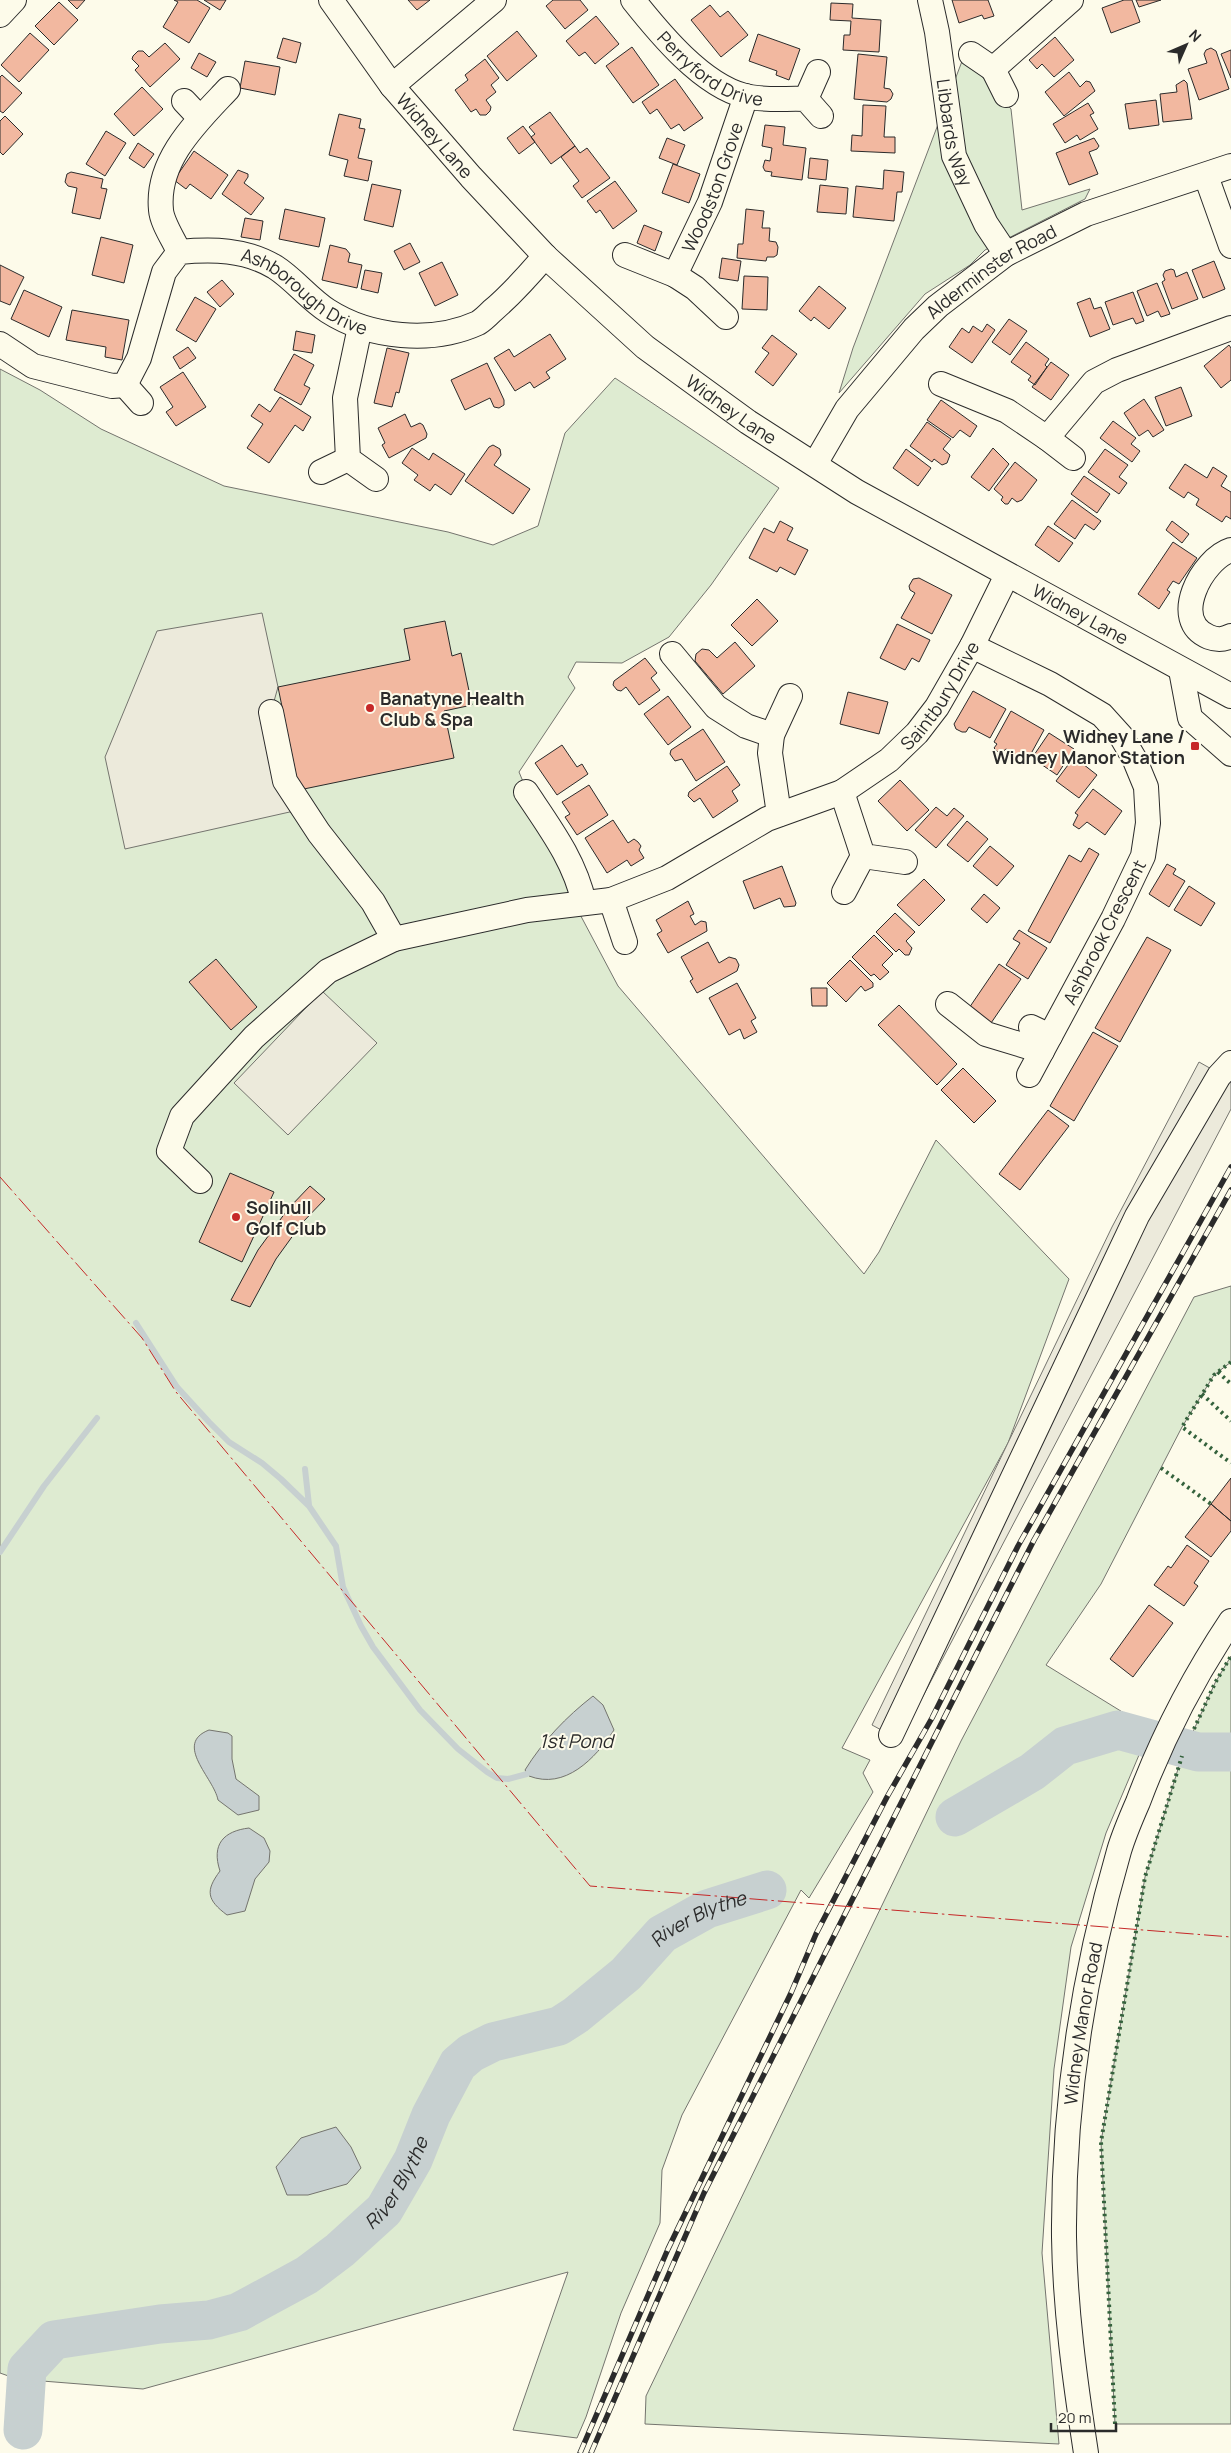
<svg xmlns="http://www.w3.org/2000/svg" width="1231" height="2453" font-family="Manrope,sans-serif">
<style>
.green{fill:#deebd1;stroke:#74746e}
.parking{fill:#eceadb;stroke:#74746e}
.water{fill:#c7d0d0;stroke:#74746e}
.lines{fill:none;stroke-linecap:round;stroke-linejoin:round}
.stream{stroke:#c7d0d0;stroke-width:6}
.river{stroke:#c7d0d0;stroke-width:39}
.building{fill:#f2b8a0;stroke:#2b2b2b}
.minor-casing{stroke:#2b2b2b;stroke-width:26}
.minor{stroke:#fdfbea;stroke-width:24}
.rail-casing{stroke:#2b2b2b;stroke-width:5.5}
.rail{stroke:#fdfbea;stroke-width:4;stroke-dasharray:11;stroke-linecap:butt}
.hedge{stroke:#34623c;stroke-width:4;stroke-dasharray:2.5 4;stroke-linecap:butt}
.power{stroke:#c62828;stroke-width:1;stroke-dasharray:18 4 2.5 4;stroke-linecap:butt}
.poi-dot{fill:#c62828;stroke:#fdfbea;stroke-width:2}
.labels{text-anchor:middle;dominant-baseline:central;stroke-width:4;stroke-linejoin:round;paint-order:stroke}
.street-label{font-size:18px;fill:#2b2b2b;stroke:#fdfbea}
.poi-label{font-size:18px;font-weight:bold;fill:#2b2b2b;stroke:#fdfbea;text-anchor:start}
.water-label{font-size:19px;font-style:italic;fill:#2b2b2b;stroke:#fdfbea}
</style>
<rect width="100%" height="100%" fill="#fdfbea"/>
<path class="green" d="M964,56L1011,109L1022,210L1090,189L1085,199L985,250L970,265L925,294L839,393L853,348Z
M0,369L40,390L101,429L224,486L448,532L493,545L538,526L565,433L615,378L779,488L711,585L669,637L622,663L576,662L568,677L575,688L519,772L575,905L618,986L864,1274L879,1252L936,1140L1069,1279L1008,1443L842,1748L870,1760L863,1773L873,1792L809,1898L801,1890L682,2115L662,2170L660,2223L621,2313L586,2417L577,2438L513,2430L568,2272L143,2389L17,2379L0,2373Z
M1231,1286V1362L1214,1375L1182,1427L1101,1584L1046,1665L1150,1729L1106,1833L1071,1947L1054,2069L1042,2253L1059,2444L645,2424L646,2396L961,1741L1194,1297Z
M1231,1656V2424H1115L1101,2142L1145,1877L1182,1756L1215,1683Z"/>
<path class="parking" d="M262,613L278,687L271,712L303,809L125,849L105,757L157,631Z
M322,991L377,1043L288,1135L234,1083Z
M1199,1062L1231,1080V1109L900,1740L872,1725L1112,1227Z"/>
<path class="water" d="M593,1696L603,1705L614,1730C595,1759 565,1790 529,1776L525,1770C543,1741 566,1717 593,1696Z
M209,1730L228,1733L232,1736V1759L236,1779L259,1796V1810L238,1815L218,1800C214,1778 173,1744 209,1730Z
M249,1828L264,1838L270,1851L269,1862L255,1879L245,1911L227,1915C207,1900 205,1891 220,1871C211,1844 224,1831 249,1828Z
M336,2127L351,2147L361,2168L347,2184L308,2195H287L276,2167L301,2138Z"/>
<g class="lines">
<path class="stream" d="M136,1323L177,1387L209,1422L229,1442L262,1463L281,1479L309,1506L336,1546L343,1587L361,1626L373,1647L420,1710L458,1749L487,1772L497,1778L508,1779L527,1774
M305,1469L309,1505
M0,1552L44,1486L97,1418"/>
<g class="river">
<path d="M955,1817L1032,1772L1065,1746L1118,1730L1198,1752H1231"/>
<path id="s1" d="M23,2430L27,2369L54,2340L160,2324L209,2320L239,2312L307,2275L340,2250L384,2210L413,2160L431,2115L458,2064L471,2053L493,2042L559,2026L576,2015L626,1974L662,1934L707,1909L767,1890"/>
</g>
</g>
<path class="building" d="M68,0H85L77,9Z
M174,0H197L210,8L189,43L163,27L178,2Z
M204,0H226L220,10Z
M408,0H430L417,10Z
M553,0H580L588,10L565,29L546,6Z
M952,0H988L994,16L984,19L982,15L959,23Z
M1124,0H1132L1140,22L1111,33L1102,8Z
M1136,0H1161L1139,7Z
M59,2L78,20L54,45L35,26Z
M831,3L853,4L852,18L881,20L879,52L843,50L844,35H850L851,21L830,20Z
M710,5L720,17L728,11L748,35L721,57L691,20Z
M596,16L619,44L595,64L585,52L579,56L566,41Z
M517,31L537,56L507,81L487,56Z
M30,33L49,50L19,82L1,65Z
M758,34L800,49L789,80L776,75L777,71L749,61Z
M1055,37L1074,60L1054,77L1042,64L1037,69L1029,60Z
M283,38L301,43L296,63L277,58Z
M165,43L180,59L150,87L135,70L139,66L132,59L133,56L138,51H143L149,57Z
M632,47L659,85L633,103L606,66Z
M1211,48L1216,51L1229,89L1199,100L1188,69L1207,63L1204,54L1206,50Z
M1231,50V78L1221,54Z
M199,53L216,62L207,77L191,68Z
M858,54L887,57L884,88L890,89L893,94L891,99L887,102L854,99Z
M485,59L499,78L491,85L496,92L486,100L491,107L490,111L486,115H480L476,109L471,112L455,90L468,80L465,75Z
M245,61L280,67L275,95L240,88Z
M1069,72L1080,87L1086,81L1090,82L1095,91L1064,116L1045,92Z
M2,75L22,93L3,113L0,111V77Z
M675,79L703,118L684,131L679,124L671,129L657,109L650,114L642,102Z
M1184,80L1187,83L1192,119L1163,122L1160,94L1177,92L1176,85Z
M142,87L163,109L134,136L114,114Z
M1156,100L1159,125L1129,129L1125,104Z
M1088,103L1094,113L1090,115L1098,129L1080,140L1077,135L1065,143L1053,124Z
M863,105L886,106L884,137H895V153L851,151L852,135L862,136Z
M550,112L575,146L551,164L531,137L535,134L529,127Z
M339,114L361,119L359,128L365,129L358,158L372,161L368,181L344,176L348,160L329,155Z
M5,116L23,134L3,155L0,152V121Z
M765,125L785,127L783,145L806,148L802,180L771,176L772,172L765,171L763,167L765,160L770,161L772,148L762,146Z
M523,126L535,142L519,154L507,138Z
M106,131L126,143L105,176L86,164Z
M667,138L685,145L677,165L659,158Z
M1094,138L1099,146L1097,149L1089,152L1098,174L1069,185L1056,153Z
M138,143L154,154L144,168L129,158Z
M575,146L580,153L587,148L610,178L582,198L573,186L579,181L561,157Z
M194,151L228,175L211,199L190,184L186,189L174,180Z
M810,158L828,160L826,180L808,178Z
M673,164L700,174L689,203L662,193Z
M238,170L248,174V177L244,183L264,198L251,215L222,194Z
M884,170L904,172L902,192H897L894,221L853,217L856,186L883,189Z
M71,172L103,179L101,188L107,189L100,219L72,213L77,188L68,186L65,182L67,174Z
M615,181L637,211L613,229L600,210L596,213L587,201Z
M372,184L401,190L393,227L364,220Z
M820,185L848,188L846,214L817,212Z
M285,209L325,218L319,247L279,239Z
M746,209L764,211L762,228H770L769,241L776,242L778,247L777,255L774,257H767L766,261L737,258L738,244H743Z
M245,218L263,221L260,240L241,237Z
M644,225L662,232L655,251L637,243Z
M101,237L133,245L124,283L92,275Z
M410,243L420,262L404,270L394,251Z
M330,245L346,249L350,254L348,262L362,265L357,288L322,280Z
M722,258L741,261L738,281L719,278Z
M1214,261L1225,289L1203,298L1192,270Z
M442,262L458,295L435,306L419,273Z
M0,265L24,277L10,305L0,301Z
M1171,269L1174,270L1176,277L1187,272L1198,299L1172,309L1162,282L1165,280L1163,275L1165,271Z
M365,270L382,273L378,293L361,289Z
M744,276L768,277L767,310L742,309Z
M222,280L234,294L220,307L207,292Z
M1157,283L1170,314L1161,317L1158,311L1147,316L1137,291Z
M819,286L846,308L829,329L814,317L811,321L799,311Z
M24,290L62,307L49,337L11,319Z
M1133,292L1144,321L1136,324L1133,318L1113,325L1105,302Z
M195,297L216,309L196,342L176,330Z
M1090,298L1094,309L1101,307L1110,329L1090,337L1077,303Z
M72,310L129,320L122,360L105,357L106,347L66,340Z
M1009,319L1027,331L1010,355L992,342Z
M987,324L995,330L972,363L949,347L962,328L969,333L973,326L982,332Z
M296,331L315,335L312,353L293,350Z
M550,334L566,359L546,372L550,378L534,388L530,382L515,391L494,358L509,349L514,357Z
M772,335L797,354L773,386L755,372L769,353L762,348Z
M1026,342L1049,359L1045,365L1047,367L1035,385L1028,380L1031,376L1011,362Z
M1229,345L1231,348V380L1221,388L1204,366Z
M188,347L196,358L180,369L173,357Z
M387,348L409,353L399,393L396,392L392,407L374,403Z
M294,354L314,365L304,385L310,388L301,405L274,390Z
M1051,362L1069,375L1051,400L1032,387Z
M487,363L504,400V405L499,408L494,407L490,398L465,410L451,380Z
M183,372L206,407L176,426L166,412L173,407L160,387Z
M1181,387L1192,416L1166,426L1155,397Z
M280,397L311,417L303,431L295,425L269,463L247,448L263,424L251,416L259,404L270,412Z
M1144,399L1164,430L1153,437L1148,430L1139,436L1124,413Z
M941,400L977,426L970,437L960,430L953,438L927,420Z
M405,414L411,427L420,423L423,425L427,434L426,438L389,458L382,445L385,443L378,428Z
M1113,421L1136,438L1131,444L1140,451L1132,462L1100,438Z
M927,422L951,439L943,449L950,455L947,463L942,465L934,459L932,462L910,446Z
M493,445L500,449L501,455L494,465L530,489L513,514L465,481L489,447Z
M412,448L429,460L433,453L465,474L451,495L435,484L430,491L414,480L418,475L402,463Z
M993,448L1009,464L989,491L971,477Z
M906,449L931,468L918,486L893,468Z
M1105,449L1128,465L1119,477L1127,483L1119,494L1088,472Z
M1015,462L1037,480L1022,500L1017,502L1012,498L1008,504H1005L1001,500L1003,497L994,489Z
M1185,464L1207,478L1213,467L1227,476L1221,486L1231,492V519L1226,516L1222,522L1196,505L1199,499L1188,492L1184,498L1169,488Z
M1084,476L1110,494L1097,513L1071,494Z
M1072,500L1101,521L1094,530L1085,524L1075,539L1054,524Z
M780,521L793,528L787,540L808,550L795,575L780,567L777,572L749,558L764,528L774,533Z
M1172,521L1189,534L1182,543L1166,530Z
M1048,526L1073,543L1059,562L1035,545Z
M1173,542L1197,558L1179,584L1173,581L1167,590L1170,592L1159,609L1138,594Z
M919,578L952,595L932,634L901,618L915,593L910,590L909,586L913,579Z
M757,599L778,621L752,646L731,625Z
M445,621L452,656L461,653L472,705L444,711L454,758L299,790L278,687L410,660L404,629Z
M897,624L930,640L919,662L912,658L905,670L880,658Z
M735,642L755,666L723,694L695,661L696,654L702,649L709,650L717,658Z
M645,658L657,673L651,678L660,690L639,705L626,687L621,691L617,690L613,685L614,681Z
M973,691L1006,709L990,738L969,727L966,732H962L956,729L954,724Z
M848,692L888,702L879,734L840,724Z
M668,696L691,727L668,745L644,714Z
M1011,711L1044,730L1027,761L1006,749L1000,754L994,748L997,744L994,742Z
M703,729L725,762L696,781L682,759L675,761L670,754L671,750Z
M1049,733L1074,749L1057,775L1032,758Z
M562,745L577,767L582,764L588,774L557,795L535,763Z
M1074,757L1097,775L1079,798L1056,781Z
M727,766L740,785L732,791L738,801L713,818L700,798L694,802L688,796L689,792Z
M900,780L929,810L907,831L878,801Z
M589,785L608,815L577,835L565,817L570,814L562,802Z
M1093,789L1122,811L1105,835L1087,822L1079,829L1073,825L1078,815L1075,813Z
M936,807L947,816L954,808L964,816L936,848L915,830Z
M613,820L628,843L634,839L638,842L641,846L639,850L644,858L631,866L627,860L607,873L585,838Z
M967,821L988,839L968,862L947,845Z
M990,846L1014,866L997,886L973,866Z
M1089,848L1099,854L1050,943L1028,931L1069,855L1081,862Z
M1167,864L1176,869L1173,874L1185,881L1169,907L1149,894Z
M782,866L796,903L795,906L784,907L780,898L754,909L743,881Z
M924,879L945,900L919,926L897,905Z
M1189,886L1215,903L1201,926L1174,910Z
M984,894L1000,908L987,923L971,909Z
M688,901L694,914L690,916L695,925L701,921L706,922L707,931L668,953L657,934L662,931L656,920Z
M895,913L915,932L906,941L912,948L909,955H905L899,949L896,952L876,932Z
M1019,930L1047,948L1028,979L1006,965L1020,943L1013,939Z
M874,935L893,954L882,965L889,972L880,980L874,974L871,976L852,957Z
M1147,937L1171,950L1120,1042L1095,1028Z
M708,942L719,963L729,957L736,959L739,965L737,971L697,993L690,981L693,979L681,957Z
M216,959L257,1007L231,1030L189,982Z
M850,960L873,983V987L865,991L861,986L846,1002L827,983Z
M999,964L1021,979L989,1026L967,1011Z
M737,983L756,1018L751,1021L757,1032L744,1039L740,1029L729,1035L709,998Z
M811,988H827V1006H812Z
M899,1005L957,1064L937,1085L878,1025Z
M1093,1032L1118,1046L1074,1121L1050,1106Z
M963,1068L996,1101L974,1123L941,1090Z
M1048,1110L1069,1126L1020,1190L999,1174Z
M230,1173L274,1192L242,1262L199,1242Z
M310,1186L325,1199L302,1223L276,1259L250,1307L231,1300L258,1250L288,1209Z
M1231,1478V1521L1211,1504Z
M1211,1504L1231,1521V1531L1211,1557L1185,1537Z
M1187,1545L1209,1561L1194,1583L1198,1586L1184,1606L1154,1585L1168,1566L1171,1568Z
M1149,1605L1173,1623L1133,1677L1110,1659Z"/>
<g class="lines">
<g class="minor-casing">
<g id="minor">
<path id="s2" d="M331,0L392,86L471,177L545,256L645,347L748,422L857,492L1231,696"/>
<path id="s3" d="M633,0C660,34 702,85 745,96C764,101 787,98 806,99L821,116"/>
<path id="s4" d="M930,0L937,32L954,156L986,224L1006,254"/>
<path d="M0,15L14,0"/>
<path d="M971,54L993,69"/>
<path d="M392,86L494,0"/>
<path d="M1006,95L993,69L1071,0"/>
<path d="M806,99L818,72"/>
<path d="M184,101L200,118"/>
<path d="M1206,176L1231,246"/>
<path d="M179,252C174,240 162,223 161,210C156,160 197,122 228,89"/>
<path d="M625,255L675,275"/>
<path id="s5" d="M726,317L695,288L675,275L710,202L746,96"/>
<path d="M360,327L345,398L348,459L376,479"/>
<path id="s6" d="M0,344L33,366L112,386L125,385L139,358L164,272L179,252C212,249 245,249 275,267C294,279 309,299 328,311C370,338 432,344 478,323C483,320 488,315 492,311C512,294 528,276 545,256"/>
<path d="M941,384L1007,411L1047,438L1094,382L1117,370L1231,328"/>
<path d="M125,385L141,403"/>
<path d="M1047,438L1073,458"/>
<path id="s7" d="M815,464L847,409L914,329L938,306L1006,254L1086,214L1231,166"/>
<path d="M321,472L348,459"/>
<path d="M1231,550C1202,559 1169,621 1209,637C1217,640 1223,640 1231,636"/>
<path d="M972,646L1050,684L1102,715L1121,736L1134,758L1146,787L1148,823L1143,856L1113,919L1029,1075"/>
<path d="M672,654L716,707L746,726L772,735"/>
<path d="M1181,670L1190,718L1231,754"/>
<path id="s8" d="M271,712L285,781L319,833L373,902L394,939L527,910L611,900L667,878L767,819L842,792L889,760L917,733L937,707L972,646L1007,575"/>
<path d="M526,792C550,828 575,861 584,903"/>
<path d="M842,792L863,856L905,862"/>
<path d="M779,814L770,753L772,735L790,696"/>
<path d="M844,892L863,856"/>
<path d="M611,900L625,942"/>
<path d="M948,1004L986,1034L1042,1051"/>
<path d="M1031,1027L1050,1036"/>
<path d="M200,1181L169,1151L182,1116L254,1037L328,971L394,939"/>
<path d="M891,1735L1137,1216L1219,1076L1231,1063"/>
<path id="s9" d="M1086,2453C1075,2381 1065,2309 1064,2237C1063,2107 1083,1975 1119,1851C1124,1834 1131,1818 1138,1802C1162,1738 1193,1678 1231,1621"/>
</g>
</g>
<use href="#minor" class="minor"/>
<g class="rail-casing">
<path id="rail" d="M580,2453L668,2249L791,1993L816,1934L887,1797L932,1718L1018,1546L1231,1167
M591,2453L704,2193L1034,1540L1231,1190"/>
</g>
<use href="#rail" class="rail"/>
<path class="hedge" d="M1231,1362L1214,1375L1182,1427L1231,1463
M1218,1372L1231,1384
M1202,1394L1231,1421
M1161,1468L1211,1504
M1194,1729L1215,1683L1231,1656
M1115,2424L1101,2142L1145,1877L1182,1756"/>
<path class="power" d="M0,1177L142,1338L176,1392L590,1886L1231,1937"/>
</g>
<g class="poi-dot">
<circle cx="370" cy="708" r="5"/>
<rect x="1190" y="741" width="10" height="10" rx="2.5"/>
<circle cx="236" cy="1217" r="5"/>
</g>
<g class="labels">
<g class="street-label">
<text stroke="none"><textPath href="#s3" startOffset="106">Perryford Drive</textPath></text>
<text stroke="none"><textPath href="#s4" startOffset="135">Libbards Way</textPath></text>
<text stroke="none"><textPath href="#s2" startOffset="171">Widney Lane</textPath></text>
<text stroke="none"><textPath href="#s5" startOffset="162">Woodston Grove</textPath></text>
<text stroke="none"><textPath href="#s7" startOffset="265">Alderminster Road</textPath></text>
<text stroke="none"><textPath href="#s6" startOffset="416">Ashborough Drive</textPath></text>
<text stroke="none"><textPath href="#s2" startOffset="576">Widney Lane</textPath></text>
<text stroke="none"><textPath href="#s2" startOffset="981">Widney Lane</textPath></text>
<text stroke="none"><textPath href="#s8" startOffset="879">Saintbury Drive</textPath></text>
<text transform="translate(1104 932) rotate(-63)">Ashbrook Crescent</text>
<text stroke="none"><textPath href="#s9" startOffset="432">Widney Manor Road</textPath></text>
</g>
<g class="poi-label">
<text x="380" y="698">Banatyne Health<tspan x="380" dy="21">Club &amp; Spa</tspan></text>
<text x="1185" y="736" text-anchor="end">Widney Lane /<tspan x="1185" dy="21">Widney Manor Station</tspan></text>
<text x="246" y="1207">Solihull<tspan x="246" dy="21">Golf Club</tspan></text>
</g>
<g class="water-label">
<text x="576" y="1741">1st Pond</text>
<text stroke="none"><textPath href="#s1" startOffset="918">River Blythe</textPath></text>
<text stroke="none"><textPath href="#s1" startOffset="496">River Blythe</textPath></text>
</g>
</g>
<g transform="translate(1186 45) rotate(45)" stroke="#fdfbea" stroke-width="4" paint-order="stroke">
<path d="M0-4L9 19L0 12L-9 19Z" fill="#2b2b2b"/>
<text y="-8" font-size="14" font-weight="bold" text-anchor="middle" fill="#2b2b2b">N</text>
</g>
<path d="M1051 2423v8h65v-8" fill="none" stroke="#2b2b2b" stroke-width="2.5"/>
<text x="1058" y="2423" font-size="15" fill="#2b2b2b" stroke="#fdfbea" stroke-width="4" paint-order="stroke">20 m</text>
</svg>
